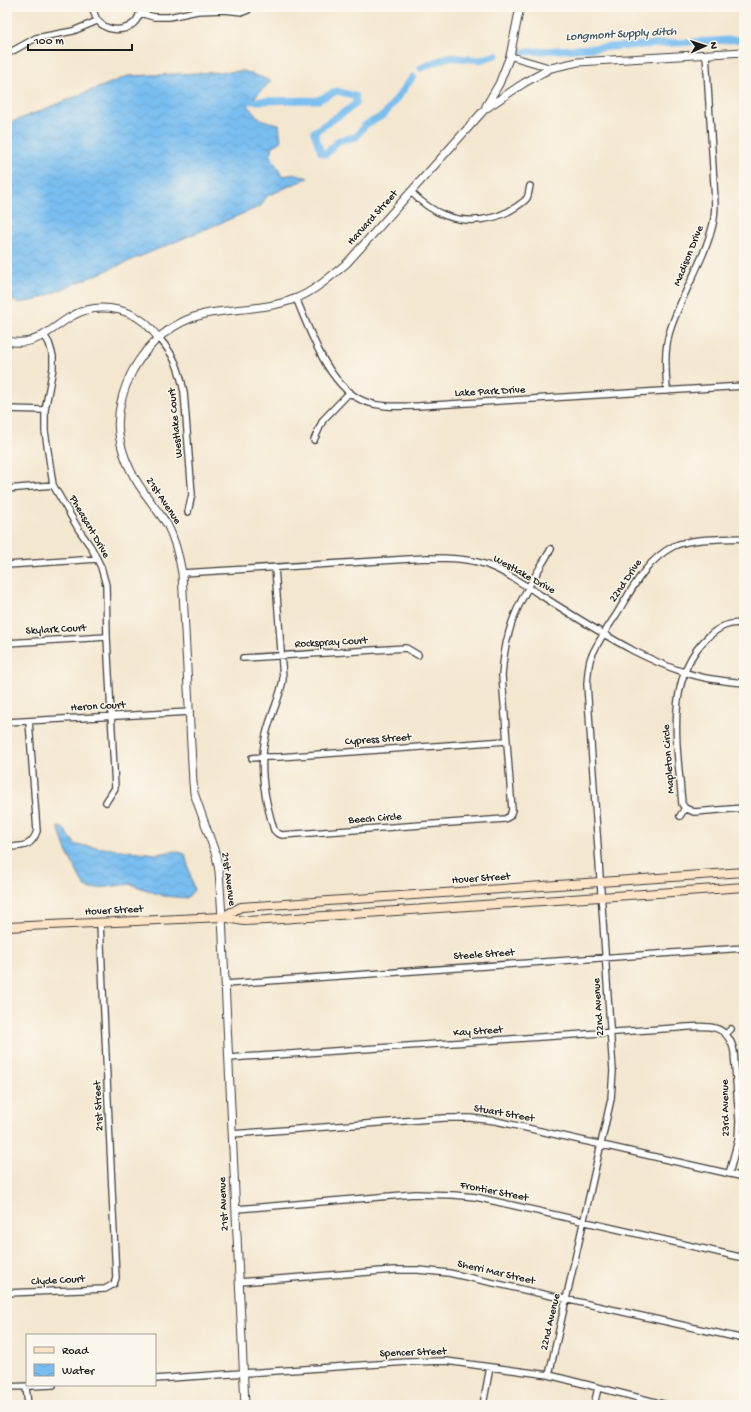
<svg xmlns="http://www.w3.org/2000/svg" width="751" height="1412" font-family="'Gochi Hand',sans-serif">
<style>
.water{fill:url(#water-waves);stroke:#4a6d86}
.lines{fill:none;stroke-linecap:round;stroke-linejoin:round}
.canal{stroke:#79bef0;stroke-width:7}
.minor-casing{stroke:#3c3a37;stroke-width:8}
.tertiary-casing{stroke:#3c3a37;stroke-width:9}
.secondary-casing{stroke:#3c3a37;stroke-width:10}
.minor{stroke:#fff;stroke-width:5.5}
.tertiary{stroke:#fff;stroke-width:7}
.secondary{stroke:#fee4c6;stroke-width:8}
.labels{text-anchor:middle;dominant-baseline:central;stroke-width:3;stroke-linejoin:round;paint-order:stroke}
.street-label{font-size:11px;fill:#1c1c1c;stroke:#fbf7ec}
.water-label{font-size:12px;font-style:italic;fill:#3d5566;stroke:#fbf7ec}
</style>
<defs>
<pattern id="water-waves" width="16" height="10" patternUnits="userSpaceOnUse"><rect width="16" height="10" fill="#79bef0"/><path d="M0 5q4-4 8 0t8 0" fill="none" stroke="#68a3cd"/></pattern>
</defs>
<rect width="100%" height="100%" fill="#fbf7ec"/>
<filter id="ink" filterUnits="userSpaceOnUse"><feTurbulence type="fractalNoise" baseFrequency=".025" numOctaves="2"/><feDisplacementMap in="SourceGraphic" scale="8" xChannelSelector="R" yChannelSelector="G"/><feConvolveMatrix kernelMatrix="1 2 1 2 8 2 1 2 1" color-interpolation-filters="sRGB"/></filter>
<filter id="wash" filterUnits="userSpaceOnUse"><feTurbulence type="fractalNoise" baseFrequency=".012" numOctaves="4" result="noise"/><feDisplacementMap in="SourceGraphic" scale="16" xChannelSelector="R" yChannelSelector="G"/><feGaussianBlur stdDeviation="0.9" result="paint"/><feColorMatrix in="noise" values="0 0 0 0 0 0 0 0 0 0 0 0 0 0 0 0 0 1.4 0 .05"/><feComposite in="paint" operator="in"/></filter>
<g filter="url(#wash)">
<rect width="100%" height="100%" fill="#f4e7d0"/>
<path class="water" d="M244,71L271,81L248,104C253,118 266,122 279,124L281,142L273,146L271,156L282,176L297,174L308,178L267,196L261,206L36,300L19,303L7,297V124L128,76Z
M58,827L63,828L76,845L156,854L176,851L185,854L194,890L187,898L163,896L131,884L91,889L85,887L67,853Z"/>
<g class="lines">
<path class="canal" d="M524,52L744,39
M421,68L448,57L480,60L496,55
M251,101L318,100L337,91L355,96L356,104L314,132L321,152L326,154L339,140L356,137L365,125L384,115L413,77"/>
</g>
</g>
<g filter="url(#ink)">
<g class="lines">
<g class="minor-casing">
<path id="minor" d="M93,7C95,38 141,36 140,7
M140,13L154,17H169L197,11L224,10L243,12L248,10L250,7
M7,54L36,38L73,31L97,21
M510,56L551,68
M411,192C421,202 431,210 444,215C467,224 495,221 516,207C519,205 525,201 527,198C529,194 529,189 530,186
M296,298C310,331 329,389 366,402C383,408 400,406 418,406L744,386
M44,335L49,343L53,356V368L45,410V431L53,485L79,530L91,547L101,567L106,585L107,637L115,788L106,802
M159,338C175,356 179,368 184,392L192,494L188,512
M667,391C666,372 664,352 669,334C680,296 704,262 713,224C716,211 715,197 714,184L706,54
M7,409L45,410
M314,440L323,420L350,392
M7,489L53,485
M7,565L97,559
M275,568L283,679C280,699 270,716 266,735C258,768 265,800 274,830L277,833L282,835L505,819L510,816L512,810L502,676C503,661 505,646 509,632C517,602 536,575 551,549
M182,573L426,558C448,558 472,558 492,567C509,574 526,586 542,596C572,615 602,634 634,651C650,659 667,667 684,672C703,679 724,681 744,683
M744,624C730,621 719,627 708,637C663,678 678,750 682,804L685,808L694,812L744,808
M7,643L107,637
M243,658L406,648L418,655
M7,722L190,712
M252,758L262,757H279L506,741
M680,816L685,808
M7,847C22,846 31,848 37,831L29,721
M225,984L744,948
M726,1034L731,1029
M229,1058L676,1028C701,1026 728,1020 734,1052L739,1121L738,1140L729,1174
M232,1134L444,1118H470L496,1121L744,1177
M236,1209L415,1194L453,1195L476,1197L744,1258
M239,1282L395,1270H418L449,1273L744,1339
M7,1293L105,1289L114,1284L116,1278L100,923
M549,1375L611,1099L613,1071L587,684C588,675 588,665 591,657C598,642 607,628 616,615C632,589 646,560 674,546C691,538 725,539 744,538
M155,1379L408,1362L446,1361L549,1375L667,1405
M7,1387L53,1385
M26,1387L28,1405
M483,1405L490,1367
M594,1405L598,1388"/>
</g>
<g class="tertiary-casing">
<path id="tertiary" d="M486,106L499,84L510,56L520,7
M7,341C12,342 17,343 22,342C41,342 58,323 74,315C95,303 125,307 144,322C149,326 154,333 159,338
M245,1405L222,917L219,871L216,855L194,793L193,783L182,573C179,556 175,540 167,524C162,517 156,509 151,502C135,481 123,461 119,434C116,413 123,389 133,370C148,343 173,321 205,314C236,308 267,310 297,298C316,290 331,276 347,263L485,109L524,83L551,68L578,62L744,52"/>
</g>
<g class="secondary-casing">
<path id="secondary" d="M222,917L241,907L744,872
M7,927L222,917L244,921L266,920L744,887"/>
</g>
<use href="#minor" class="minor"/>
<use href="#tertiary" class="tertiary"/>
<use href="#secondary" class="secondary"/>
</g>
</g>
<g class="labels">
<g class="street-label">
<text transform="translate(373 218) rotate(-48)">Harvard Street</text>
<text transform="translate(689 256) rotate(-68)">Madison Drive</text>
<text transform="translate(490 392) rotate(-3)">Lake Park Drive</text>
<text transform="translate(176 423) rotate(-96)">Westlake Court</text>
<text transform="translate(163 501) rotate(56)">21st Avenue</text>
<text transform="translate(89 527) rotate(60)">Pheasant Drive</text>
<text transform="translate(524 575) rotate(29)">Westlake Drive</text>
<text transform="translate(626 581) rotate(-56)">22nd Drive</text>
<text transform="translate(56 630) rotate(-3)">Skylark Court</text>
<text transform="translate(331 643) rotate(-3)">Rockspray Court</text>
<text transform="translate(98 707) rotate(-3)">Heron Court</text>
<text transform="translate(378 740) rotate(-4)">Cypress Street</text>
<text transform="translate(669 759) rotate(-94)">Mapleton Circle</text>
<text transform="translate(375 819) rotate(-4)">Beech Circle</text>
<text transform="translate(228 879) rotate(82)">21st Avenue</text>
<text transform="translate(481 879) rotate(-4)">Hover Street</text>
<text transform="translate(114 911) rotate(-3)">Hover Street</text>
<text transform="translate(484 955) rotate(-4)">Steele Street</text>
<text transform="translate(599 1007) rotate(-94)">22nd Avenue</text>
<text transform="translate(478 1032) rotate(-4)">Kay Street</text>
<text transform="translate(99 1106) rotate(-93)">21st Street</text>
<text transform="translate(726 1108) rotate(-91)">23rd Avenue</text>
<text transform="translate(504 1114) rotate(10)">Stuart Street</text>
<text transform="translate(494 1192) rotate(11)">Frontier Street</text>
<text transform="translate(224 1204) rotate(-93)">21st Avenue</text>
<text transform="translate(496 1273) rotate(13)">Sherri Mar Street</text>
<text transform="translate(58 1281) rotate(-3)">Clyde Court</text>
<text transform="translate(551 1322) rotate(-77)">22nd Avenue</text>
<text transform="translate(413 1353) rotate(-2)">Spencer Street</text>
</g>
<g class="water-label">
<text transform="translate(621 35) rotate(-3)">Longmont Supply ditch</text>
</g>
</g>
<rect width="751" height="1412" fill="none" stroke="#fbf7ec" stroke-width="24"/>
<rect x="26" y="1334" width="130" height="52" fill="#fbf7ec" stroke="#a29f99"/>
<rect x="34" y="1347" width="20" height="6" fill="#fee4c6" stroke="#a29f99"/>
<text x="62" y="1354" font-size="12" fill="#1c1c1c">Road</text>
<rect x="34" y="1364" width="20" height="12" fill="url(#water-waves)" stroke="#a29f99"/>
<text x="62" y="1374" font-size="12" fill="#1c1c1c">Water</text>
<g transform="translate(705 46) rotate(87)" stroke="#fbf7ec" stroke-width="3" paint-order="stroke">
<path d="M0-3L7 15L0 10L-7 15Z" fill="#1c1c1c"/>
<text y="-6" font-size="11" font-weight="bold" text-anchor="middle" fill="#1c1c1c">N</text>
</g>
<path d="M28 44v6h104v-6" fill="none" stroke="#1c1c1c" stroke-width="2"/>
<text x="34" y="44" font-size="12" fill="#1c1c1c" stroke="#fbf7ec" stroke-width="3" paint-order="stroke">100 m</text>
</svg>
